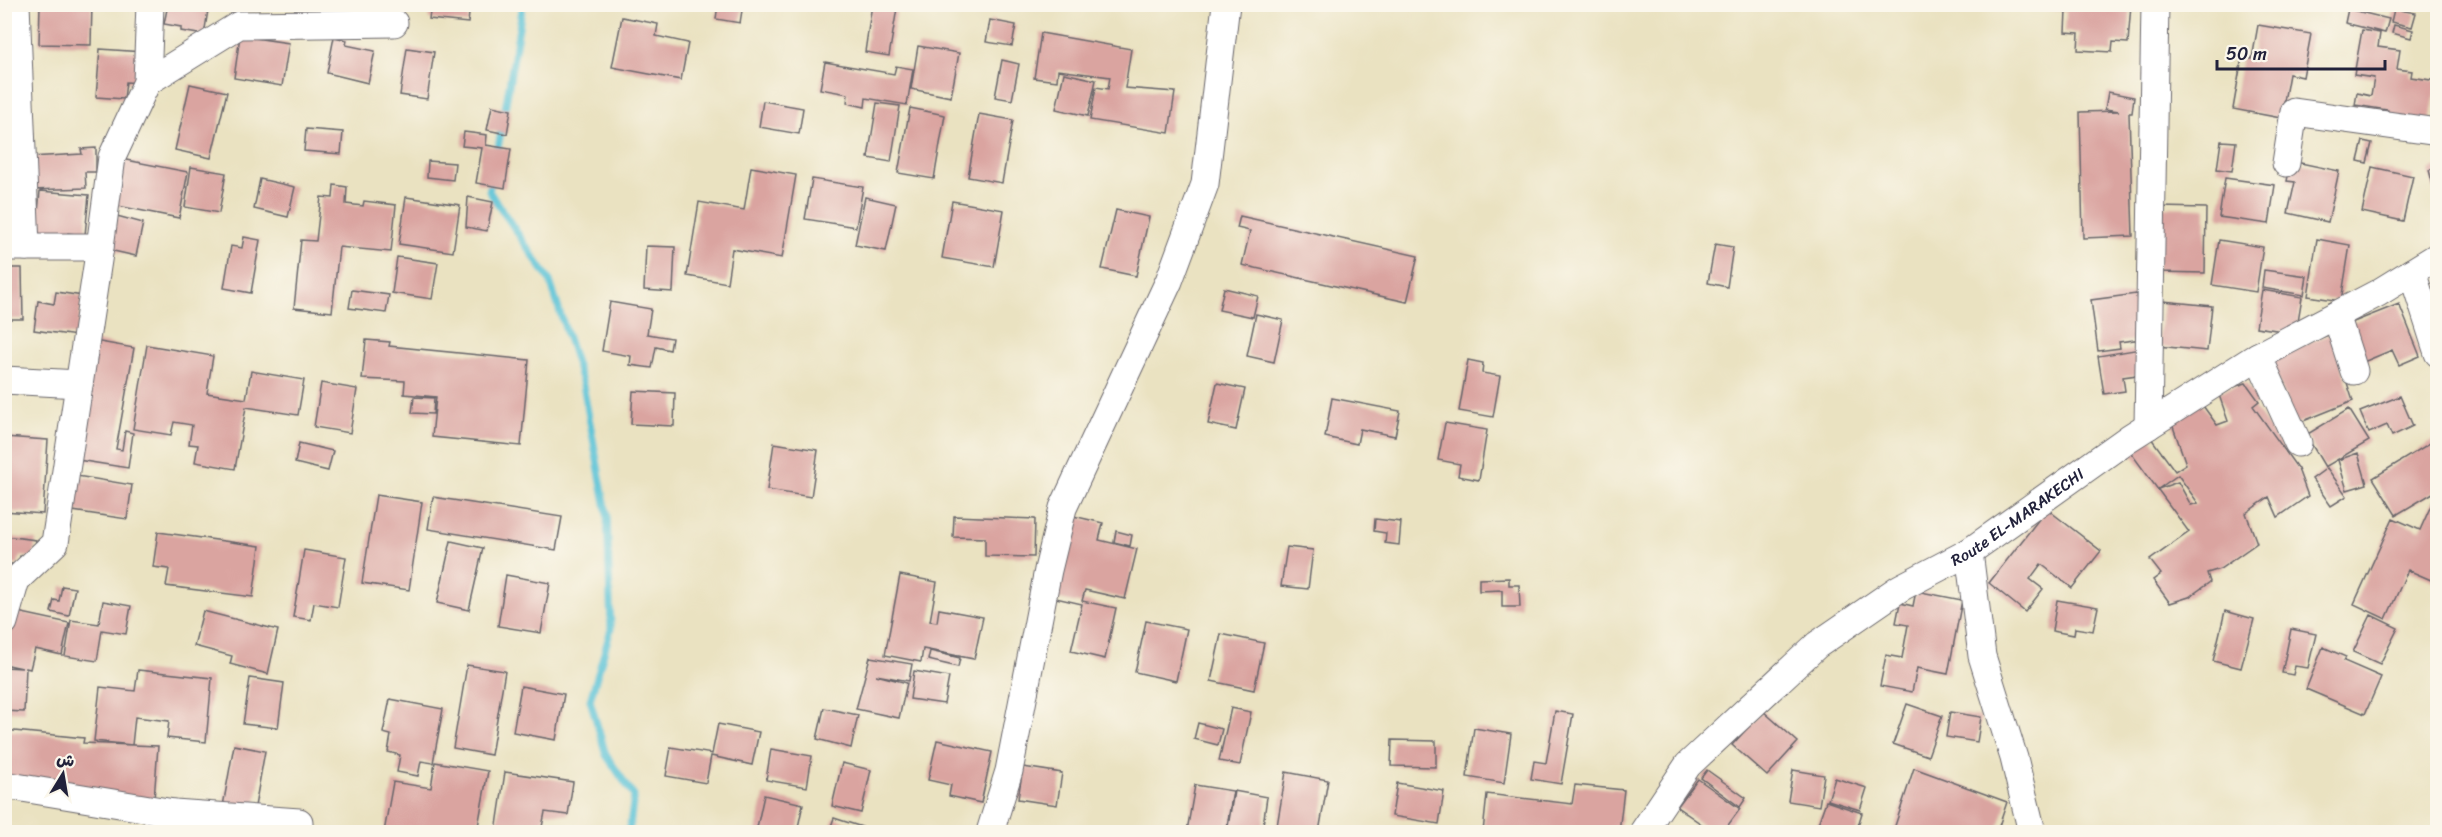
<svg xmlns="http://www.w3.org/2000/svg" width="2442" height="837" font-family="Sriracha,'Playpen Sans Arabic',sans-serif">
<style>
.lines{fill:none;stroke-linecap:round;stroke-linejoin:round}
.stream{stroke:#5ac2d6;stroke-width:7}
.building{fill:#daa4a0;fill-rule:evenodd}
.minor-casing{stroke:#68656a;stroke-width:29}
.minor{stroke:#fff;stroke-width:27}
.labels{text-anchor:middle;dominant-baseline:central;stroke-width:5;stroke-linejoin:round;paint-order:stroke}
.street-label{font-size:16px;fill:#22223b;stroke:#fbf7ec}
</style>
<rect width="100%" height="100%" fill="#fbf7ec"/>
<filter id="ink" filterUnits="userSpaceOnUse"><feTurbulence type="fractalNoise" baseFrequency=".0167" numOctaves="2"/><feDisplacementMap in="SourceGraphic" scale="12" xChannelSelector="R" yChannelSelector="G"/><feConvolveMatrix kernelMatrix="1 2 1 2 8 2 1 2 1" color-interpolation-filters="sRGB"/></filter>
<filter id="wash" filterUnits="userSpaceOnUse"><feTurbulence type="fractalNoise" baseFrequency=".008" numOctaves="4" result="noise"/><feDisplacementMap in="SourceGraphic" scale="24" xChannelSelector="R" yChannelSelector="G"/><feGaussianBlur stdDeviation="1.35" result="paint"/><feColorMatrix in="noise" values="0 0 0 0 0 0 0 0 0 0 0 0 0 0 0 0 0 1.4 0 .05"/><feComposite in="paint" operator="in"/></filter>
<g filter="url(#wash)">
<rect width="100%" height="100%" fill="#eae2c1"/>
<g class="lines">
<path class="stream" d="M504,115L523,4
M497,153L502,126
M492,179L489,191L550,281L583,385L607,514L611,629L590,700L606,755L634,796L629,832"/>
</g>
<g id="blocks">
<path class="building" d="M40,4H92L91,45L39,44Z
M168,4H209L204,35L181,31V27L164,24Z
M431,4H470L468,23L429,19Z
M718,4H743L740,23L716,19Z
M872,4L897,8L889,56L865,52Z
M2050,4L2078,8V4H2131L2128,43L2113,42L2112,52L2078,50L2079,33L2065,32L2066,11L2049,10Z
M2348,9L2389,19L2385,33L2345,23Z
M2394,9L2416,13L2412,27L2391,22Z
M622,17L658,24L656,36L688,43L681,80L612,67Z
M990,20L1016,25L1012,46L986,42Z
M2258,25L2311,34L2303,77L2289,74L2281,118L2233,109L2242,57L2252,59Z
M2394,25L2413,30L2411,38L2392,33Z
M2362,30L2380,33L2378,47L2400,50L2397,69L2412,71L2411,77L2437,81L2429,129L2387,115L2388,110L2355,105L2357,93L2371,96L2374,78L2354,75Z
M1041,33L1131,49L1125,88L1175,92L1169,133L1090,120L1096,87L1108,89L1110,77L1058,70L1057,81L1034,78Z
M240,36L289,43L282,86L234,78Z
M334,37L347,40L346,45L375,51L368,83L327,73Z
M918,46L959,53L951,97L911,89Z
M407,48L434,52L427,99L400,95Z
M100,49L143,52L141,83L126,82L124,99L96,97Z
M1002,60L1019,64L1012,100L995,97Z
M825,62L894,74L896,66L913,69L907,105L866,98L865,107L847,103L848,94L820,89Z
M1064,73L1096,80L1088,116L1056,109Z
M190,84L227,92L211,158L175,150Z
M4,90H6L8,113H4Z
M2108,92L2134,97L2132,113H2129L2133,236L2083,238L2080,112L2119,111L2105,109Z
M763,101L803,108L799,134L759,127Z
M877,103L900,106L891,162L868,158Z
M492,106L511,110L507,134L487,130Z
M910,108L945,115L934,179L898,173Z
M979,114L1013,120L1002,183L968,177Z
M306,129L343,132L341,154L304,151Z
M464,132L487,135L486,145L511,149L505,188L476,183L482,148L462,146Z
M2221,141L2236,142L2232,171L2217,169Z
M2363,141L2372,143L2367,163L2358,161Z
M96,148V172H85L86,188L32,190L30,157L82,154L81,149Z
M121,159L188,172L179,218L113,205Z
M428,161L455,163L453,180L427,177Z
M2291,161L2339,171L2328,222L2288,213L2295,182L2287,181Z
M191,167L226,173L219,213L185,207Z
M751,167L796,175L782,258L732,249L727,283L687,276L699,202L744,210Z
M2372,167L2413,176L2403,221L2362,212Z
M2438,167V200L2437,201L2429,170Z
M2225,178L2275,185L2269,224L2219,217Z
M260,179L295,187L288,217L254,209Z
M812,179L863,187L856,227L805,219Z
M334,185L347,187L346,204L363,206L364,201L396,205L391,252L339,247L332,312L294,308L301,240L316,241L321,197L333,198Z
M40,191L89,195L85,235L68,233L67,245L36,234Z
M406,197L460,205L453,252L399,244Z
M468,197L493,202L487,231L466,227Z
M865,197L896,204L886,251L855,245Z
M952,201L1004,210L994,267L942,258Z
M2159,207L2206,208L2205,273L2158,272Z
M1116,210L1149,217L1136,276L1102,269Z
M117,216L143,223L136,256L109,250Z
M1240,216L1418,256L1407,302L1242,265L1250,231L1237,228Z
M244,237L260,240L251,293L224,288L231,246L242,248Z
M2317,239L2350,245L2341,301L2308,296Z
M2219,240L2263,247L2256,292L2212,285Z
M1715,244L1733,247L1727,287L1708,283Z
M646,246L675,247L673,292L644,290Z
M397,257L438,263L432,299L392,293Z
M4,268H22L23,319H4Z
M2264,270L2307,276L2304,295L2262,288Z
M1224,288L1258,296L1253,317L1219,310Z
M352,290L389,295L386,313L349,308Z
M2262,290L2302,297L2296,333L2256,327Z
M56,292L83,296L77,336L34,330L38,301L54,304Z
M2136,294L2142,339L2119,342L2120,348L2098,351L2091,300Z
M2163,301L2212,306L2207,351L2158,346Z
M610,302L651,309L647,334L672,338L670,350L656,347L652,368L630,365L631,356L602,351Z
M2399,304L2420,356L2399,365L2392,350L2361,363L2346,325Z
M1256,314L1283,320L1274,362L1247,356Z
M2331,334L2353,401L2296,424L2269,358Z
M89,340L134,348L116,449L122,450L125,431L133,433L128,468L78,460Z
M366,340L390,342L389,346L529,360L521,446L432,437L436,397L404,394L405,381L362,379Z
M147,345L213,356L207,393L246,399L251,371L304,380L298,415L246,407L235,469L195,462L198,445L189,444L192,425L174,422L171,435L133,429Z
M2140,349L2144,374L2123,377L2125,391L2104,394L2098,356Z
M1468,360L1483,363L1482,373L1500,376L1493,417L1459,411Z
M321,383L357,389L350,433L314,427Z
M1217,383L1245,389L1236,430L1208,424Z
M2246,383L2259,401L2253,406L2298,469L2308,496L2278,517L2269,497L2246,513L2257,543L2220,569L2207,573L2210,582L2189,597L2170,603L2153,580L2161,574L2150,560L2189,532L2131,453L2151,438L2175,471L2186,464L2170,418L2198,399L2217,425L2228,421L2218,392ZM2178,475L2198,503L2191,505L2178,482L2158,489Z
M633,391L675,393L674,426L631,424Z
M2400,396L2413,426L2392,436L2387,425L2369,433L2360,412Z
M414,397L434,398L433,414L412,413Z
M1332,398L1400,411L1395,436L1360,429L1357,444L1325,437Z
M2349,409L2369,441L2325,467L2306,435Z
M1445,423L1487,430L1479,480L1458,476L1460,464L1438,460Z
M4,437L48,440L43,514L4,511Z
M2438,438V490L2396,515L2373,478Z
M299,443L333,451L328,471L295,463Z
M774,443L818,450L811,497L767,490Z
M2358,453L2367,484L2347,490L2338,460Z
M2327,468L2347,496L2331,506L2312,479Z
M71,475L132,485L127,519L66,510Z
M376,495L422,502L409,590L362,583Z
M433,497L562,517L556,550L428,529Z
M2433,501L2438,503V583L2408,570L2386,619L2354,604L2393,518L2420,530Z
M2047,509L2101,551L2072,588L2041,564L2030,579L2043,589L2025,612L1989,583Z
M1065,514L1103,523L1099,540L1137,549L1125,599L1085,590L1082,601L1116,608L1105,659L1071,651L1082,604L1047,596Z
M954,516L1035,519L1034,557L985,556V538L953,537Z
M1375,519L1401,522L1399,545L1385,543L1386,533L1374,531Z
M1116,531L1132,535L1130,546L1114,542Z
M158,532L260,546L253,597L166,586L169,569L153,567Z
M5,536L36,540L33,558L20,556L18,565L5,563Z
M451,541L483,548L469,610L437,603Z
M1287,547L1313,550L1308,589L1281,586Z
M304,550L346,557L338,607L314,603L311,620L293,617Z
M506,575L550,583L541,633L498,626Z
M900,575L937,582L930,621L937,622L939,609L983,617L974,659L923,649L921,662L885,655Z
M1509,578V585H1519L1520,607H1502V590L1479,591V579Z
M62,586L75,588L69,616L51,612L54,600L59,601Z
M1916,591L1962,600L1948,674L1917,668L1912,692L1880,686L1886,655L1902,658L1908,625L1896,623L1900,603L1913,606Z
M2057,600L2098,607L2093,631L2075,628L2074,635L2052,631Z
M103,601L131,606L126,634L102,630L97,661L65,656L71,620L99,624Z
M13,611L69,623L62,655L35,649L30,669L26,668L24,712L4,711V667L22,668L4,664Z
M203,611L278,630L268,674L230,664L232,656L194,646Z
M2225,611L2254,619L2241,668L2213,661Z
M2371,615L2398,628L2380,664L2353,652Z
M1146,621L1187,629L1176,681L1135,672Z
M2291,629L2316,634L2308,668L2295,666L2293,675L2282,673Z
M1221,634L1264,643L1254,690L1211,681Z
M2323,647L2346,657L2344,661L2381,677L2365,714L2306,689Z
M930,651L960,658L958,667L928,660Z
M870,657L912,664L909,681L876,675L907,683L899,718L856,709Z
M467,665L505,671L491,755L453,748Z
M138,670L212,678L206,742L167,738L169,721L135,717L132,745L94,741L100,687L135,691Z
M914,671L949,677L944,704L910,699Z
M250,678L284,683L278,728L243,724Z
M521,686L564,694L556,740L513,732Z
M390,699L443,709L433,763L421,761L418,776L397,772L400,755L388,752L391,735L383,733Z
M1907,704L1942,716L1928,756L1893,744Z
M824,708L858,715L851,748L817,739Z
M1231,708L1251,712L1240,765L1219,761Z
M1555,711L1573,714L1561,784L1531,779L1534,761L1546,763Z
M1763,711L1798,742L1767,776L1732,745Z
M1950,712L1981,717L1977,742L1946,737Z
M1198,723L1222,729L1218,745L1194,739Z
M718,724L759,732L752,765L711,756L706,783L666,776L671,747L712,754Z
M1474,728L1511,734L1504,783L1467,777Z
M4,730L84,738L83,743L158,746L154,800L4,780Z
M937,740L992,752L981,803L949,796L951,785L928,780Z
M1392,740L1436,741V767L1391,766Z
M234,745L265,751L254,812L223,806Z
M771,749L812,756L807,787L766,780Z
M435,762L488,771L477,832H384L393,782L431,788Z
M842,763L871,770L861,813L832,806Z
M1023,767L1062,773L1057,805L1018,799Z
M1914,768L2007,802L1997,832H1893Z
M1707,770L1746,798L1740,807L1701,778Z
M1793,770L1824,775L1819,806L1788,801Z
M505,772L573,782L568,815L545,812L541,832H496Z
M1286,772L1328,780L1319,832H1276Z
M1835,778L1867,788L1860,810L1828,800Z
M1698,779L1740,809L1723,832H1713L1677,807Z
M1397,783L1444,791L1439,824L1392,816Z
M1195,785L1233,791L1226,832L1187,831Z
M1575,785L1624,790L1619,832H1483L1487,794L1572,804Z
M1234,791L1267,797L1262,832H1227Z
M764,795L803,804L797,832H756Z
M1826,801L1862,813L1856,832H1815Z
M834,818L862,827L860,832H829Z
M303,828L348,831V832H303Z"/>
</g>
</g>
<g filter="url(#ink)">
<use href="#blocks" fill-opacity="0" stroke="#68656a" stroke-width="1.5"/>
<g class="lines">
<g class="minor-casing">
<g id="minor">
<path d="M16,4L26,247"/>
<path d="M147,82L239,25L394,23"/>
<path d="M2286,163L2294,112L2438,132"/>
<path d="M4,247H100L112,157L147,82L150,4"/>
<path d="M2412,272L2438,353"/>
<path d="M2336,315L2354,371"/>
<path d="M2258,356L2298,443"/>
<path d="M4,380L79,384"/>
<path d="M2148,426L2155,4"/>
<path d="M1969,552L1982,656L2014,758L2032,832"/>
<path d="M4,622L16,580L55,543L100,247"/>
<path d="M4,785L174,813L173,832"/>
<path d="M174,813L299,822V832"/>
<path d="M990,832L1009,771L1048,570L1063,508L1169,281L1205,184L1226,4"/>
<path id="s1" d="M1643,832L1688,765L1817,645L1900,588L1969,552L2129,438L2258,356L2378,293L2438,256"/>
</g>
</g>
<use href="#minor" class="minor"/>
</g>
</g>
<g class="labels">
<g class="street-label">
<text stroke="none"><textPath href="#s1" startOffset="495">Route EL-MARAKECHI</textPath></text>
</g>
</g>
<rect width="2442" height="837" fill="none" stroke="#fbf7ec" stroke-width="24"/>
<g transform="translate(63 774) rotate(11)" stroke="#fbf7ec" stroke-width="4.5" paint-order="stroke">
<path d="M0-4.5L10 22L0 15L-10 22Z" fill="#22223b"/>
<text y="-9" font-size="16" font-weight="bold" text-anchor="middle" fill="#22223b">ش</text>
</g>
<path d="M2217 60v9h168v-9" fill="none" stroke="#22223b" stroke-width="3"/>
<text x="2226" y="60" font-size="18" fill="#22223b" stroke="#fbf7ec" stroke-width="4.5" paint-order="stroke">50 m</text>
</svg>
